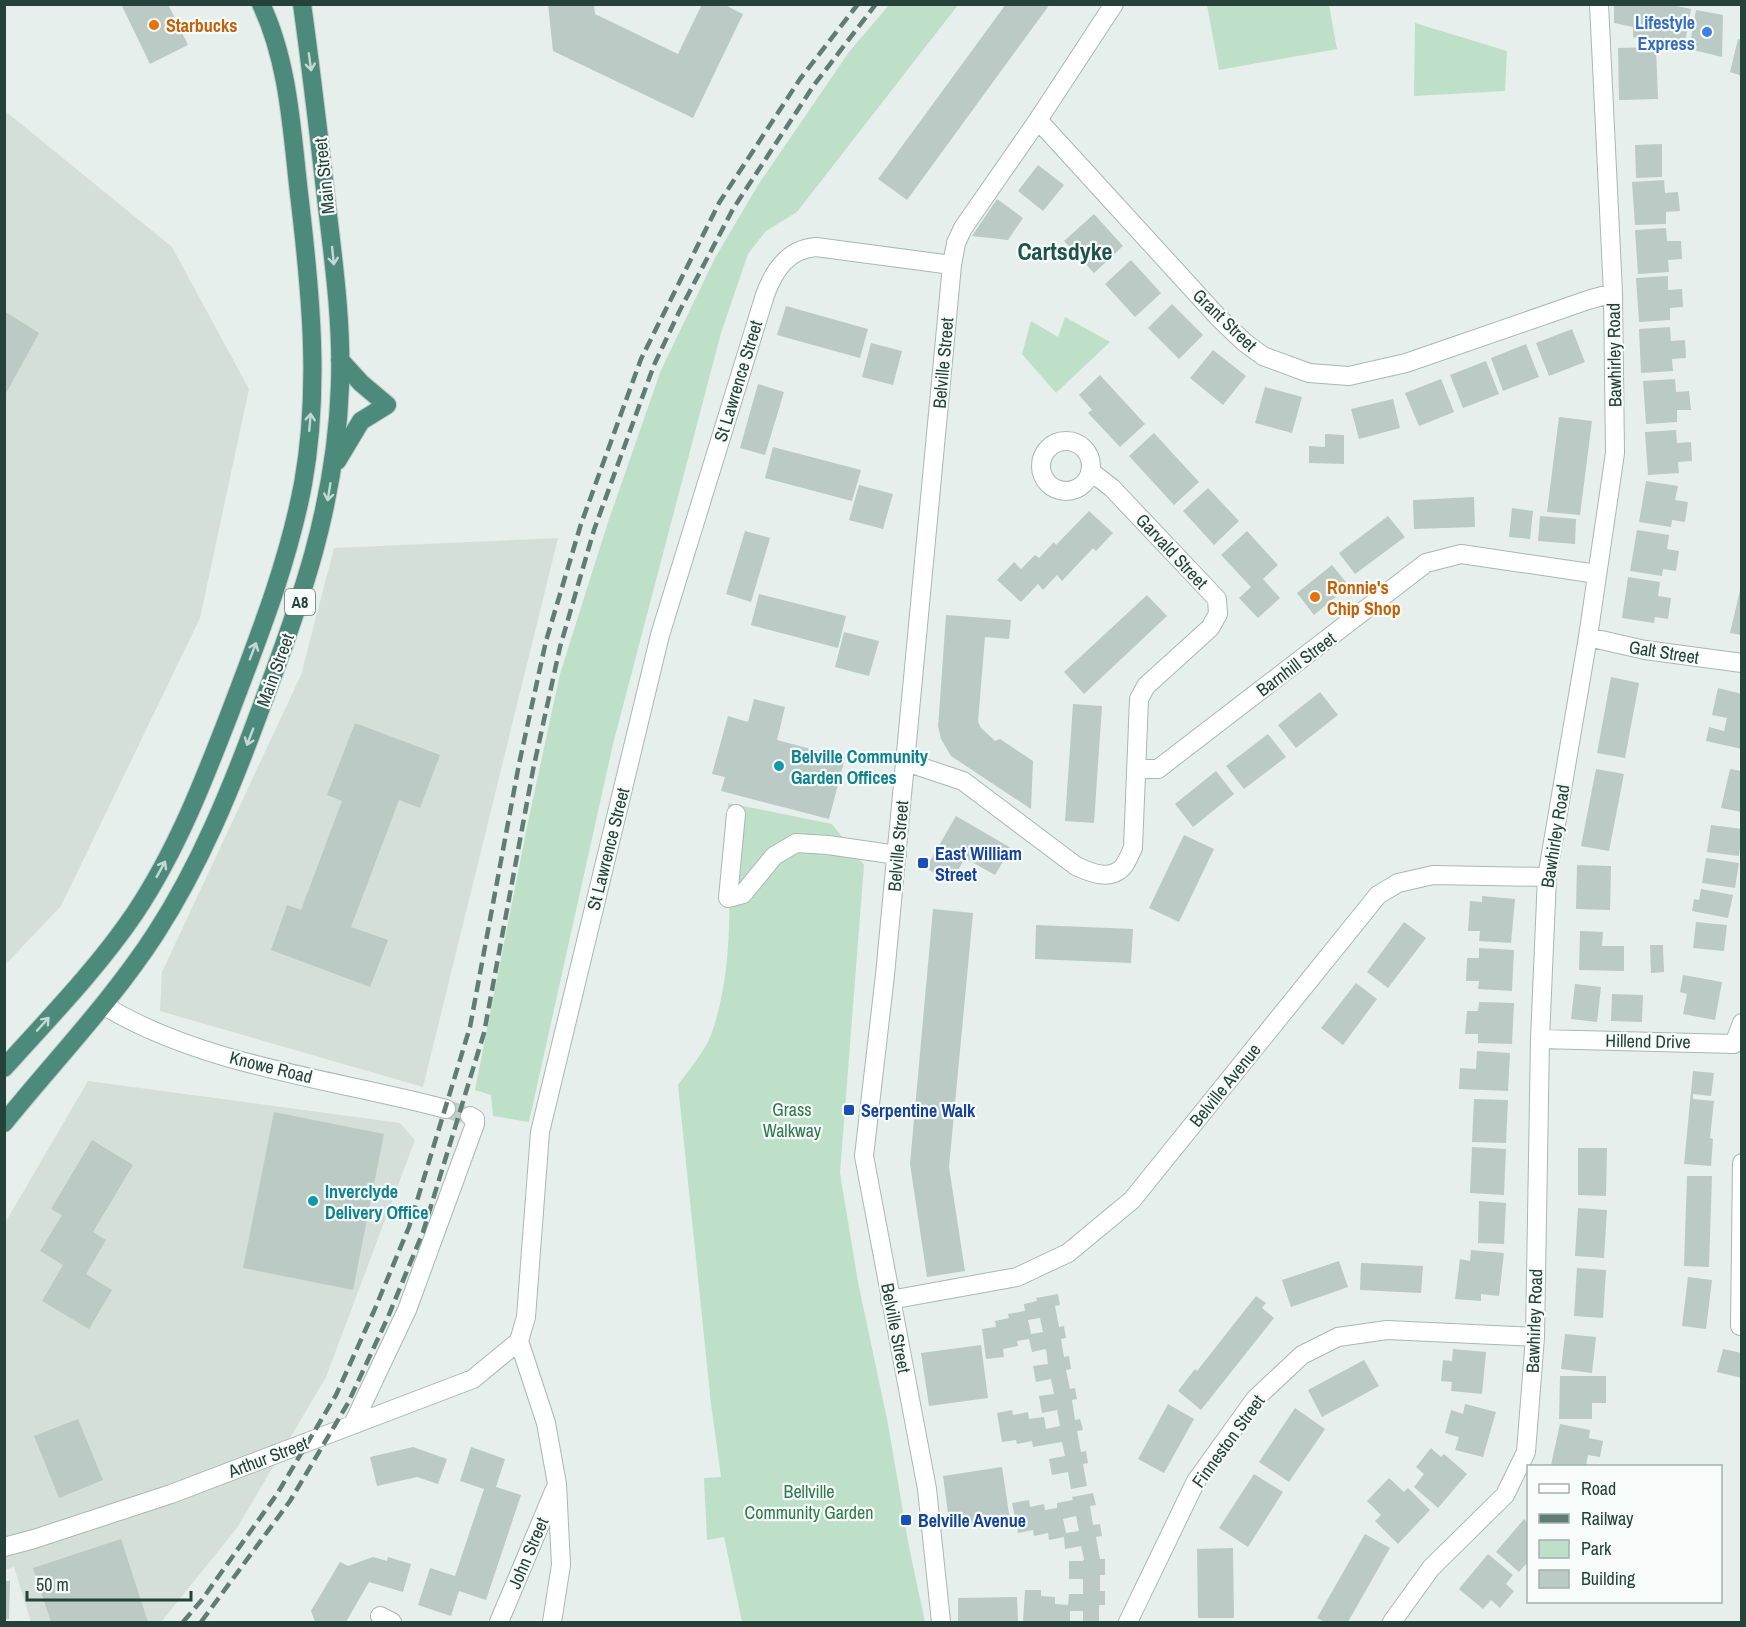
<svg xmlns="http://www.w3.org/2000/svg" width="1746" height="1627" font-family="'Archivo Narrow',sans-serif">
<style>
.built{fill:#d4dfda}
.green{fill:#bfe0c8}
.building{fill:#bbcac4;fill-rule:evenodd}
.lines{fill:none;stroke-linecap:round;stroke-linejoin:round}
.minor-tunnel{stroke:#bfccc8;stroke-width:18;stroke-dasharray:18 9;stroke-linecap:butt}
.minor-casing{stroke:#a8b8b2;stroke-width:20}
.trunk-casing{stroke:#c2cac8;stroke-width:20}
.minor{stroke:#fff;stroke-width:18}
.trunk{stroke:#4c8a7c;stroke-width:18}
.rail{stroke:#5f7d75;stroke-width:4.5;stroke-dasharray:12 6;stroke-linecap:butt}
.oneway{stroke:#c4d9d4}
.food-dot{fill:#e8710a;stroke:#f7fbf9;stroke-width:2}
.shop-dot{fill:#3f7fe0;stroke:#f7fbf9;stroke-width:2}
.culture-dot{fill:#0f9aa8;stroke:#f7fbf9;stroke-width:2}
.transit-dot{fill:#1a4fb4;stroke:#f7fbf9;stroke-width:2}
.labels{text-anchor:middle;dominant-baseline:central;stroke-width:4.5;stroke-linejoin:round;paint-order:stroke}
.shield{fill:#f7fbf9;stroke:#637a73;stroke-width:1.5}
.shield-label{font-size:16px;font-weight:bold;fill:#24423a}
.shop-label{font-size:18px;font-weight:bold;fill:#366cbe;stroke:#f7fbf9;text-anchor:end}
.food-label{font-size:18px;font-weight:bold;fill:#c56008;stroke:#f7fbf9;text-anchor:start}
.street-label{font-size:18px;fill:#24423a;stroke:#f7fbf9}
.culture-label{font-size:18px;font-weight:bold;fill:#0d838f;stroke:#f7fbf9;text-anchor:start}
.transit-label{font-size:18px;font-weight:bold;fill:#164399;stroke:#f7fbf9;text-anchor:start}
.park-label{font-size:18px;fill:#2d7a4b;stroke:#f7fbf9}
.district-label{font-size:24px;font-weight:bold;fill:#1f5548;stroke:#f7fbf9}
</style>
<rect width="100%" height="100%" fill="#e6efeb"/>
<path class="built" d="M4,110L172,247L249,389L200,618L61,906L5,965Z
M558,538L423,1087L160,1011L162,972L301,675L334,548Z
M88,1081L400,1123L415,1140L326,1377L237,1528L161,1622H31L14,1567L5,1570V1223Z"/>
<path class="green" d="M889,5H958L797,212L766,231L748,254L721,333L613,744L529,1122L493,1116L491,1095L475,1090L528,822L560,674L608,522L661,370L715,258L758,185L849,52Z
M1207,5H1329L1337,49L1219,70Z
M1415,23L1507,51L1505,91L1414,96Z
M1065,317L1110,342L1056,393L1022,354L1031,321L1058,337Z
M728,803L832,824L864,865L840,1173L858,1282L888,1424L909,1547L925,1622H742L724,1537L707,1540L704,1478L721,1477L711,1404L678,1085C688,1071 705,1051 711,1035C737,962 728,879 728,803Z"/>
<path class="building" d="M121,4H168L188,45L150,64Z
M548,4H594L595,14L678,54L702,4H723L743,14L693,118L553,51Z
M1006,4H1050L907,200L878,179Z
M1614,4H1667L1691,9L1684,48L1633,37V27L1614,23Z
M1696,10L1723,15L1722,57L1689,49Z
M1738,39L1742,40V76L1730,72Z
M1656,47L1658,99L1619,100L1618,48Z
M1662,144V177L1636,178L1635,145Z
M1038,165L1064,185L1043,211L1018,191Z
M1664,180L1665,193L1678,192L1680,211L1666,212V224L1635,225L1632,182Z
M997,199L1023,218L1008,240L972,236Z
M1094,214L1123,246L1094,273L1064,241Z
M1666,228L1667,241H1681L1682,259L1668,260L1669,272L1638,274L1635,230Z
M1131,260L1161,293L1135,317L1105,284Z
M1668,276V290L1682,289L1683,307L1670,308V320L1639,322L1636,278Z
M1172,304L1203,335L1179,359L1148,328Z
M786,306L868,329L860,358L777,335Z
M4,311L39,333L4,397Z
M1670,327L1671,341L1685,340L1686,358L1672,359L1673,371L1641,373L1639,329Z
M1572,329L1585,362L1549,376L1536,343Z
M871,343L902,351L893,385L862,377Z
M1526,344L1539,377L1503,391L1491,358Z
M1213,350L1246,376L1223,405L1190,378Z
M1486,361L1499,394L1463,408L1450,375Z
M1100,375L1145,424L1120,447L1088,413L1092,410L1079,395Z
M1441,379L1454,412L1419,426L1405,393Z
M1675,379L1676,392L1689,391L1691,410H1677V422L1646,424L1643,381Z
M758,384L784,392L765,455L740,448Z
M1265,387L1302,397L1292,433L1255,423Z
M1393,399L1400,428L1359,439L1351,409Z
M1559,417L1592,421L1580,515L1547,512Z
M1676,430L1677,443L1691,442L1692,461L1678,462L1679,473L1648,475L1645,432Z
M1154,433L1199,482L1174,505L1129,456Z
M1325,434L1344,435V464L1309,463V446L1325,447Z
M773,447L861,470L852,501L765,478Z
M1646,481L1678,486L1675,500L1688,502L1685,522L1672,520L1671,527L1639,522Z
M859,485L893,494L883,529L849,520Z
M1208,488L1239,521L1214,545L1183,511Z
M1474,497L1475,527L1414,529L1413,500Z
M1512,508L1533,511L1530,539L1509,537Z
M1089,511L1113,533L1096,551L1093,548L1062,581L1057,575L1043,590L1038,584L1021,602L997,580L1014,562L1021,569L1035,555L1039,558L1054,542L1056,545Z
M1388,516L1405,537L1355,574L1339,553Z
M1540,516L1576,519L1575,544L1538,541Z
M1637,530L1669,535L1667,549L1679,551L1676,571L1663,569L1662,576L1630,571Z
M745,531L770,538L751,602L726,594Z
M1247,531L1278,565L1263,579L1280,598L1258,618L1239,598L1251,587L1221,555Z
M1332,565L1349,586L1314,615L1297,593Z
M1628,577L1660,582L1658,596L1671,598L1668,619L1655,617L1654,623L1622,618Z
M1741,586H1742V635L1730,633Z
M759,594L846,616L838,648L751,625Z
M1147,595L1167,616L1084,694L1064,672Z
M946,615L1011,620L1009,639L985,637L978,722L981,728L995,741L1000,739L1033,761L1031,809L951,756L941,739L938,726L939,714Z
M844,632L879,641L869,676L835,667Z
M1611,677L1639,683L1625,758L1597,753Z
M1718,688L1742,694V749L1706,741L1709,727L1724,731L1727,718L1712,715Z
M1320,692L1338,715L1296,748L1278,725Z
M754,699L785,707L777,740L845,758L829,819L721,791L725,777L712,774L728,716L748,722Z
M1073,704L1102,706L1094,823L1065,821Z
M355,723L440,755L420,808L399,800L351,927L388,940L370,987L271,950L287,905L301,910L342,801L327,795Z
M1268,734L1286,757L1244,789L1226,766Z
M1596,769L1624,774L1609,851L1581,846Z
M1730,769L1742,771V812L1721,808Z
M1216,771L1234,794L1193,827L1175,804Z
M956,816L1011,848L995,875L965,858L951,883L926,868Z
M1711,825L1742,829L1739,856L1707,852Z
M1184,835L1214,849L1179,922L1149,908Z
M1706,858L1739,863L1735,888L1702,883Z
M1577,865L1611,866L1610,910L1576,909Z
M1701,889L1733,895L1728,918L1692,911L1694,899L1699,900Z
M1482,896L1515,899L1511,943L1479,941L1480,931H1468L1470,901L1482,902Z
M933,909L973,913L949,1167L965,1271L927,1277L910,1164Z
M1404,922L1426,938L1388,988L1367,972Z
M1696,922L1727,925L1724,951L1693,948Z
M1036,925L1133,929L1131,963L1035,959Z
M1580,931L1603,932L1602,946H1624V971L1579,970Z
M1650,945H1663L1664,972L1651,973Z
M1479,948L1514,950L1512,991L1478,989L1479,981H1466L1467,958H1479Z
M1683,975L1722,982L1715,1020L1683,1014L1687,994L1680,992Z
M1356,983L1377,999L1343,1045L1321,1028Z
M1575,984L1601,987L1597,1022L1571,1019Z
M1612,994L1643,995L1642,1022L1611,1021Z
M1479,1002L1514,1003L1512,1044L1478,1043V1034H1465L1467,1011H1478Z
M1477,1051L1510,1053L1508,1091L1459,1089L1460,1068L1476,1069Z
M1693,1071L1714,1073L1711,1096L1693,1094V1099L1714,1101L1710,1138L1713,1139L1711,1166L1684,1164Z
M1474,1099L1508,1100L1506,1143L1472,1142Z
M274,1112L384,1134L353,1290L243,1268Z
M92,1140L133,1165L93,1232L106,1240L86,1274L112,1290L89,1329L42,1301L63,1265L40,1251L62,1215L51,1209Z
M1472,1147L1506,1149L1504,1195L1470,1193Z
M1578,1148H1607L1606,1196L1578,1195Z
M1687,1176H1712L1709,1267L1684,1266Z
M1479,1201L1506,1203L1504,1244L1478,1243Z
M1578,1208L1607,1210L1604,1258L1575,1256Z
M1471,1250L1504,1253L1499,1296L1481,1294V1301L1455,1299L1460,1259L1470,1261Z
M1339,1261L1348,1287L1291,1307L1282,1280Z
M1361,1263L1423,1266L1421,1293L1360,1290Z
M1577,1268L1606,1270L1603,1318L1574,1316Z
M1688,1277L1712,1280L1706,1329L1682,1326Z
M1058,1294L1060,1305L1055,1306L1059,1327L1064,1326L1066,1338L1061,1339L1064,1357L1069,1356L1071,1369L1066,1370L1070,1389L1075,1388L1077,1399L1072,1400L1075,1420L1080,1419L1083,1430L1077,1431L1081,1452L1086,1451L1088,1463L1083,1464L1087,1486L1071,1489L1068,1472L1052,1475L1049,1459L1065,1456L1062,1442L1033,1447L1032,1441L1017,1444L1016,1440L1002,1442L997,1413L1012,1410L1013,1415L1028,1412L1029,1419L1044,1417L1046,1429L1060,1426L1057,1410L1042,1413L1039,1396L1054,1394L1051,1379L1036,1382L1033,1366L1048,1364L1046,1349L1032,1352L1029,1339L1017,1341L1018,1346L1003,1349L1004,1357L986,1359L982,1329L996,1327L995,1321L1009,1318L1008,1314L1025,1311L1024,1304L1037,1301L1036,1298ZM1040,1318L1043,1332L1031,1334L1028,1320Z
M1256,1296L1266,1303L1262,1308L1274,1318L1201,1410L1178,1391L1195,1369L1197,1371Z
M1565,1334L1596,1337L1592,1373L1561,1369Z
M981,1345L988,1398L929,1406L921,1353Z
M1453,1349L1486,1352L1482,1394L1451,1391L1452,1382L1441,1381L1443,1360L1452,1361Z
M1723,1349L1742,1353V1378L1717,1372Z
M1364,1360L1379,1386L1322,1417L1308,1390Z
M1560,1376H1606V1403H1592V1419H1559Z
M1168,1404L1194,1419L1164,1473L1138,1459Z
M1465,1404L1496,1412L1483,1457L1455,1450L1459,1437L1445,1433L1451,1410L1463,1414Z
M1295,1408L1325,1429L1289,1482L1259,1462Z
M78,1419L103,1480L59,1498L34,1436Z
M1560,1424L1590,1430L1589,1438L1603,1441L1600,1457L1588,1455L1586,1466L1551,1465Z
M413,1447L447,1459L438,1484L417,1477L377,1486L370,1457Z
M471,1447L505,1459L496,1487L521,1495L486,1600L459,1591L451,1616L418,1605L430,1568L455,1576L484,1489L460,1481Z
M1431,1448L1441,1457L1444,1454L1467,1474L1438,1508L1414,1487L1424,1474L1416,1467Z
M1002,1467L1010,1520L950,1528L943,1476Z
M1254,1474L1283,1492L1248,1547L1219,1528Z
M1389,1478L1404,1492L1408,1488L1430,1510L1398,1544L1375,1521L1381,1515L1367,1501Z
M1093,1493L1096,1505L1090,1506L1093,1525L1100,1524L1102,1536L1096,1537L1100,1559H1105V1575H1100V1591H1105V1605H1099V1622H1083V1611H1070V1622L1023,1621L1025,1590H1041V1596L1055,1597V1604L1068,1605L1069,1594H1083V1579H1069V1561H1083L1084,1559L1081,1546L1065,1549L1064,1537L1049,1540L1048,1533L1034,1536L1033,1530L1018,1533L1012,1503L1029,1500L1030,1507L1044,1504L1045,1510L1057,1508V1503L1073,1500L1072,1497ZM1076,1516L1079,1531L1066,1533L1063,1519Z
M1524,1519L1528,1523V1566L1526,1564L1519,1572L1496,1552Z
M1365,1534L1390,1548L1348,1622H1325L1317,1618Z
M121,1539L148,1622H51L33,1568Z
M1233,1548L1234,1618H1198L1197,1549Z
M1488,1554L1513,1575L1506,1584L1514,1591L1500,1608L1491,1600L1483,1609L1459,1589Z
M373,1557L387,1561L388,1557L411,1564L403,1592L369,1582L346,1622H315L311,1611L340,1562L348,1566Z
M4,1581H10L9,1619H4Z
M1017,1597L1018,1622H958V1598Z"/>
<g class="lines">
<path class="minor-tunnel" d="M446,1109L470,1116"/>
<g class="minor-casing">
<path id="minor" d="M1038,120L1218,317L1244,342L1263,356L1309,373L1349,376L1406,363L1588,300L1613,293
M1041 466a25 25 0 1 1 50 0a25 25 0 1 1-50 0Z
M1588,637L1645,650L1742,663
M906,762L963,781L1076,866C1091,873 1110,881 1123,867C1127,862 1130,854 1133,848L1139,699L1146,686L1210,628L1218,614L1217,599L1112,488L1090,471
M1137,769H1158L1426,563L1461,554L1597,574
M736,814L728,898L743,894L774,856L796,843L828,845L897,855
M103,1005C203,1066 334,1079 446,1109
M1540,1039L1734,1044
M1734,1044L1742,1023
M890,1300L1017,1277L1068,1253L1132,1200L1378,895L1398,883L1433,875L1547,877
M1740,1326L1742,1163
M353,1424L407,1310L475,1124V1119L470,1116
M4,1547L34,1539L171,1494L473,1379L519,1341
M380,1616L392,1622
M499,1622L555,1489
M552,1622L561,1565L557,1484L546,1423L519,1341L526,1317L540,1132L660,635L765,295C774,270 788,249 816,247L952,265
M941,1622L927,1489L864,1156L885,975L952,265L956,243L963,228L1038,120L1114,4
M1128,1622L1196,1481L1255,1399L1302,1355L1338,1337L1387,1330L1535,1337
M1392,1622L1431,1568L1505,1495L1526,1452L1535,1337L1540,1039L1547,877L1588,637L1615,453L1613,293L1599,4"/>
</g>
<g class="trunk-casing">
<path id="trunk" d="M337,461L361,421L387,405L361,383L340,360
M4,1068C49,1018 97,969 135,913C177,850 204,780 231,710C259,636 288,563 303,484C320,391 311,296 300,202C292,137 290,65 261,4
M4,1123C55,1060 112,1001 156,933C200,865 231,789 259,713C301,602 336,505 340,385C342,328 335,272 328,215C320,145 312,75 302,4"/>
</g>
<use href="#minor" class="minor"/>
<use href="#trunk" class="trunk"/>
<path class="rail" d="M183,1622L201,1601L277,1494L336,1395L374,1311L409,1227L470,1027L519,764L546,641L581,524L641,359L719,203L800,79L858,4
M201,1622L290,1501L348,1403L388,1317L423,1232L484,1033L533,770L560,647L594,530L654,365L680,310L733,209L814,85L876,4"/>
</g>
<defs><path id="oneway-shaft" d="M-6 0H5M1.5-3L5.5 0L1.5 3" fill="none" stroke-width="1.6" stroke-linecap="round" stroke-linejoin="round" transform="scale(1.5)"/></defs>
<g class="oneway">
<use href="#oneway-shaft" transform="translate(310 62) rotate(82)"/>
<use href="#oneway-shaft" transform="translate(333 256) rotate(84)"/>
<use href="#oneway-shaft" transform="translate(310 422) rotate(-85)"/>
<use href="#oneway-shaft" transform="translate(329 492) rotate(99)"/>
<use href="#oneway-shaft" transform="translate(253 651) rotate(-69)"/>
<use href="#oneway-shaft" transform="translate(250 737) rotate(111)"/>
<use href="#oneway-shaft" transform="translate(161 869) rotate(-61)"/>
<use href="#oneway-shaft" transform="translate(43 1024) rotate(-48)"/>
</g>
<g class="food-dot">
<circle cx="154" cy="25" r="6"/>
<circle cx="1315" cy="597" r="6"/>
</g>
<circle class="shop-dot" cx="1707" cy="32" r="6"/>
<g class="culture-dot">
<circle cx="779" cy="766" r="6"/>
<circle cx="313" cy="1201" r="6"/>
</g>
<g class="transit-dot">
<rect x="917" y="857" width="12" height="12" rx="3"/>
<rect x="843" y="1104" width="12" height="12" rx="3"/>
<rect x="900" y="1514" width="12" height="12" rx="3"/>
</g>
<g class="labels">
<rect class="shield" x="285" y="589" width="30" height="26" rx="4.5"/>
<g class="shield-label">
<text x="300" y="602">A8</text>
</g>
<g class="shop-label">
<text x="1695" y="22">Lifestyle<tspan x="1695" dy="21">Express</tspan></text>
</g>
<g class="food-label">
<text x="166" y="25">Starbucks</text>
<text x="1327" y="587">Ronnie's<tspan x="1327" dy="21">Chip Shop</tspan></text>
</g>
<g class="street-label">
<text transform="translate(324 176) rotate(-96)">Main Street</text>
<text transform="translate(1225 320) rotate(44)">Grant Street</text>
<text transform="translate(1614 355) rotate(-91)">Bawhirley Road</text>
<text transform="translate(943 363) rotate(-85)">Belville Street</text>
<text transform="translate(738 381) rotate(-73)">St Lawrence Street</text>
<text transform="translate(1172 551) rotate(47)">Garvald Street</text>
<text transform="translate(1664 652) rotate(9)">Galt Street</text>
<text transform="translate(1296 664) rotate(-37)">Barnhill Street</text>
<text transform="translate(275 670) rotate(-70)">Main Street</text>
<text transform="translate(1555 836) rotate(-81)">Bawhirley Road</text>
<text transform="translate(898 846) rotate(-85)">Belville Street</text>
<text transform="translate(608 849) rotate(-76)">St Lawrence Street</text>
<text transform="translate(1648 1041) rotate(1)">Hillend Drive</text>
<text transform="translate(271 1067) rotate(14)">Knowe Road</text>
<text transform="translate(1225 1085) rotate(-51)">Belville Avenue</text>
<text transform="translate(1534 1321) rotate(-88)">Bawhirley Road</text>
<text transform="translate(896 1328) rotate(79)">Belville Street</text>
<text transform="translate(1228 1441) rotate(-54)">Finneston Street</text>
<text transform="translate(268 1457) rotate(-21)">Arthur Street</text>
<text transform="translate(528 1553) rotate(-67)">John Street</text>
</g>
<g class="culture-label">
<text x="791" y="756">Belville Community<tspan x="791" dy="21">Garden Offices</tspan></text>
<text x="325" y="1191">Inverclyde<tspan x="325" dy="21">Delivery Office</tspan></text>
</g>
<g class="transit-label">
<text x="935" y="853">East William<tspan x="935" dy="21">Street</tspan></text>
<text x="861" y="1110">Serpentine Walk</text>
<text x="918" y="1520">Belville Avenue</text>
</g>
<g class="park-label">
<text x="792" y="1109">Grass<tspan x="792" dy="21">Walkway</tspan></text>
<text x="809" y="1491">Bellville<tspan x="809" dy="21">Community Garden</tspan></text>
</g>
<g class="district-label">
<text x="1065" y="251">Cartsdyke</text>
</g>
</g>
<rect width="1746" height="1627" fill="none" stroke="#24423a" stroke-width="12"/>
<rect x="1527" y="1465" width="195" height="138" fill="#f7fbf9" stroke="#a3b1ad" stroke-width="1.5"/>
<rect x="1539" y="1484" width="30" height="9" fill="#ffffff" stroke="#a3b1ad" stroke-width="1.5"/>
<text x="1581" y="1495" font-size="18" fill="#24423a">Road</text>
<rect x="1539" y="1514" width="30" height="9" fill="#5f7d75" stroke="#a3b1ad" stroke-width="1.5"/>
<text x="1581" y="1525" font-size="18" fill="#24423a">Railway</text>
<rect x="1539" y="1540" width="30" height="18" fill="#bfe0c8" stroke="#a3b1ad" stroke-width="1.5"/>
<text x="1581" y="1555" font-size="18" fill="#24423a">Park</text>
<rect x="1539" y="1570" width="30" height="18" fill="#bbcac4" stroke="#a3b1ad" stroke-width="1.5"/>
<text x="1581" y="1585" font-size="18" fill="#24423a">Building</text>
<path d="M27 1591v9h164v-9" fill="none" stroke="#24423a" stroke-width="3"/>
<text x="36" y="1591" font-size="18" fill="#24423a" stroke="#f7fbf9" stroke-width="4.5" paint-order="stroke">50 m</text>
</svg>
